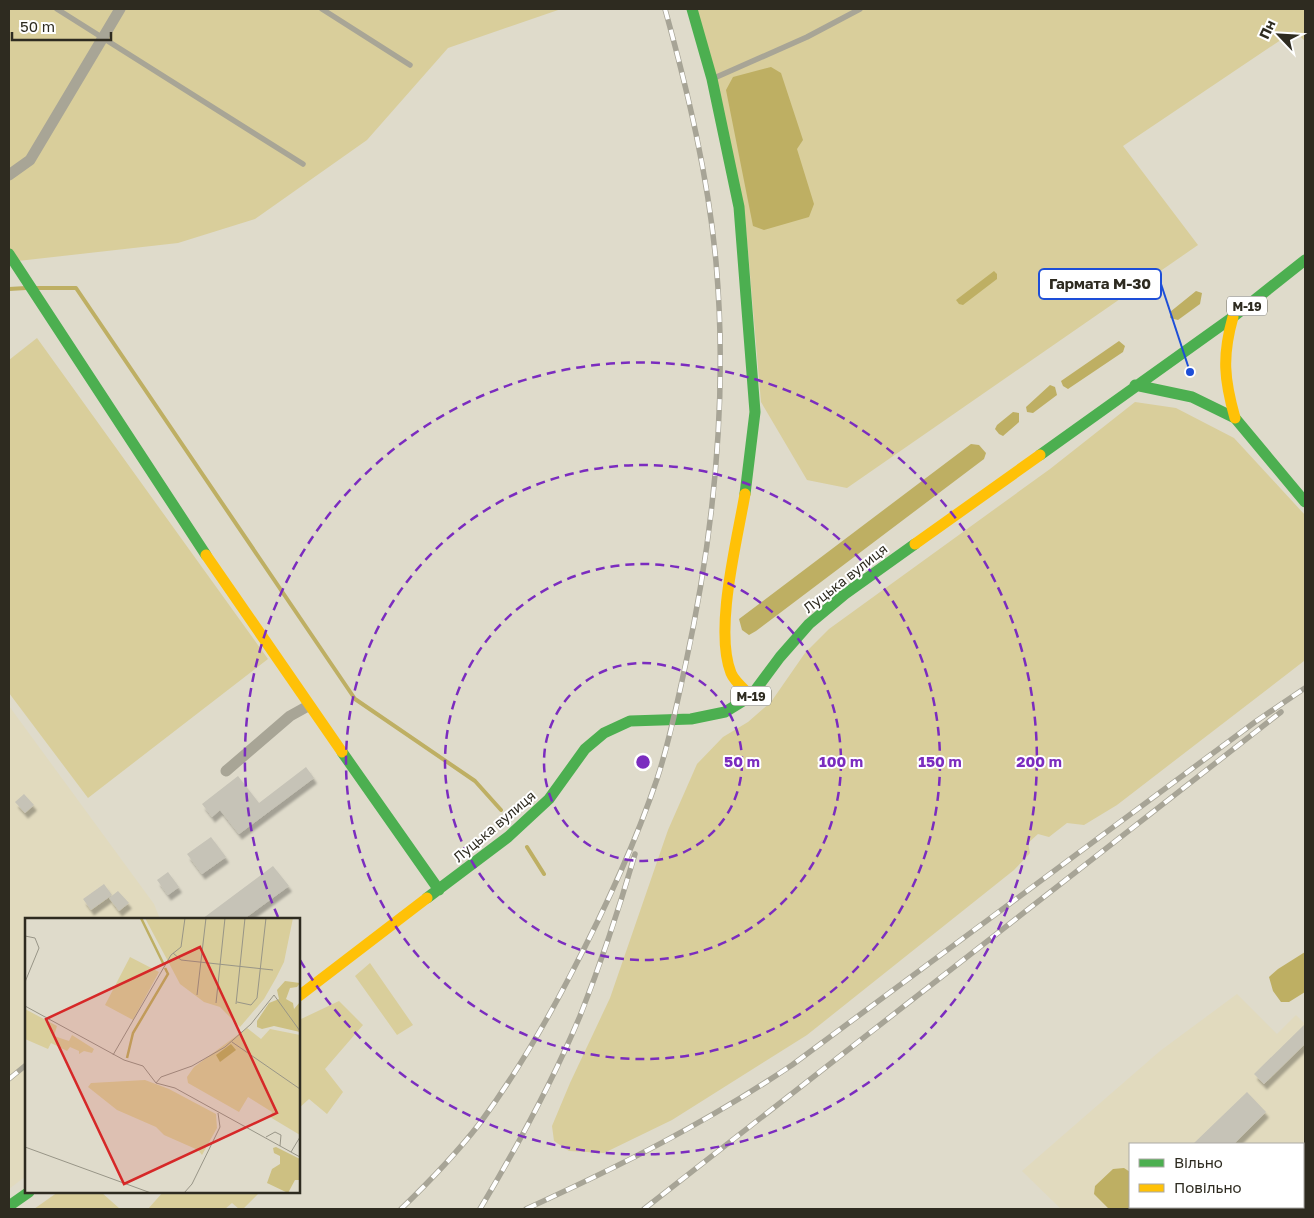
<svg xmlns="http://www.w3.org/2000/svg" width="1314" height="1218" font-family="'Golos Text',sans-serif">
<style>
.built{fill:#e1dabe;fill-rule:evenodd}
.green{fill:#d9ce9b}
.water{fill:#beaf63}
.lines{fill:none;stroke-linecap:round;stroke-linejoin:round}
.stream{stroke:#beaf63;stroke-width:4}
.building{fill:#c6c3b7;filter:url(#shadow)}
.lane{stroke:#a8a596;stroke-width:5.5}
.street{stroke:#a8a596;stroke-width:11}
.fast{stroke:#4caf50;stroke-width:11}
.slow{stroke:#ffc107;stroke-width:11}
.rail-casing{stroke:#a7a496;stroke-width:5.5}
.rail{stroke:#fff;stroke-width:4;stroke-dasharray:11;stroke-linecap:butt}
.ring{fill:none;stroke:#7b2cbf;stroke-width:2.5;stroke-dasharray:9 6}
.labels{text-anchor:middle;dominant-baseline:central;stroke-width:4;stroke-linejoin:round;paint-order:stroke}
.shield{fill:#fff;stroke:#6d6b63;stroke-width:1}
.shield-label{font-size:12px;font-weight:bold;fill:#2e2b20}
.street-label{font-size:14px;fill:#2e2b20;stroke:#fff}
.inset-river{fill:none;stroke:#beaf63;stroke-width:2.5}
.inset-road{fill:none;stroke:#989587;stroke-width:1}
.view{fill:#d62828;fill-opacity:0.15;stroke:#d62828;stroke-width:2.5}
.inset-edge{fill:none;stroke:#2e2b20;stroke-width:2.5}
.centre{fill:#7b2cbf;stroke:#fff;stroke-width:2.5}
.ring-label{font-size:15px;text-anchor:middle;font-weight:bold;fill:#7b2cbf;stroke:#fff;stroke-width:4;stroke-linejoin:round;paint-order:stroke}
.leader{fill:none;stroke:#1d4ed8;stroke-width:2}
.callout-dot{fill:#1d4ed8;stroke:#fff;stroke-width:2}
.callout{fill:#fff;stroke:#1d4ed8;stroke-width:2}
.callout-label{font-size:15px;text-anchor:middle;font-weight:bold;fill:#2e2b20}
</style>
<defs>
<filter id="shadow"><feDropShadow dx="3" dy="5.5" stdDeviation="1" flood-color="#0004"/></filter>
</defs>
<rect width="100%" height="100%" fill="#dfdbcb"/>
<path class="built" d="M9,706L154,904L160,919H26V1176L9,1189Z
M1237,994L1277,1034L1296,1015L1305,1024V1209H1061L1022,1171L1160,1051ZM1130,1144H1303V1207H1130Z"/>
<path class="green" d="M9,9H561L448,48L367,140L255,219L178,243L9,262Z
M695,9H1305V41L1294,31L1123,146L1198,245L847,488L807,480L761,402L746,228Z
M37,338L268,659L88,798L9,693V360Z
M1135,402L1176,408L1234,438L1305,515L1304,661L1117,805L1084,825L1067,823L1049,837L1038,834L1028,843L1030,853L1014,870L807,1035L672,1120L604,1153L569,1151L554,1141L552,1126L570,1083L610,998L668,830L697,764L723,737L748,722L771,702L805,653L829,629L1050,469Z
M370,963L413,1025L397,1035L355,976Z
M339,1001L363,1025L325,1069L343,1092L327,1114L309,1099L299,1108V1020Z
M58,1192H101L120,1209H34Z
M163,1192H260L243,1209H239L232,1203L225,1209H148Z"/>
<path class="water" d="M771,67L781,73L803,140L797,149L814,204L809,217L764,230L753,226L726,90L733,77Z
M994,271L997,274V279L963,305L959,304L956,300Z
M1196,291L1202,293L1200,304L1178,320L1170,318V312Z
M1119,341L1125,346L1123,352L1068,389L1063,386L1061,381Z
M1050,385L1055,387L1057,395L1033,413L1027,412L1026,407Z
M1013,412L1019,413V422L1003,436L999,434L995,429L997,425Z
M971,444L979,445L986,453L984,459L756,631L749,635L742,630L739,619Z
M1305,952V992L1289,1002H1281L1273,991L1269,977L1278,969Z
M1124,1168L1130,1172L1132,1207L1129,1209H1109L1094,1194L1095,1186L1113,1169Z"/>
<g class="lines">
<path class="stream" d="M36,288H76L355,699L475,781L501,810
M9,289L26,288
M527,847L544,874"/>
</g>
<path class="building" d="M306,767L314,778L239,834L220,810L212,817L202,804L238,776L259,803Z
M24,794L34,805L25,813L15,802Z
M211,837L226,857L202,874L187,854Z
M273,866L289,886L244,919H202Z
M168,872L179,887L168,895L157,880Z
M104,884L112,895L91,910L83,899Z
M118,891L129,903L119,911L109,898Z
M1305,1024V1044L1264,1084L1254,1074Z
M1247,1092L1266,1112L1234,1144H1193Z"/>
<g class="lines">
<path class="lane" d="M57,9L303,164
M322,9L410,65
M712,79L807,37L860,9"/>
<path class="street" d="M9,175L30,160L120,9
M226,771L290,716L308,706"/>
<path class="fast" d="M692,9L712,79L739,207L755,412L745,494
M9,254L206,555
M1135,385L1192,397L1235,418L1305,502
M1040,455L1233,317L1305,260
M342,752L439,890
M427,898L508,837L549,799L585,749L604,733L630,721L691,719L725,712L751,696L780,657L809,624L845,594L915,544
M9,1206L29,1192"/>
<path class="slow" d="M1233,317C1222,356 1224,379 1235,418
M745,494C737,541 714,630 731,673C734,681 745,690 751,696
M915,544L1040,455
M206,555L342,752
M299,996L427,898"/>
<g class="rail-casing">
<path id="rail" d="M9,1079L26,1065
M401,1209C429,1182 456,1154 480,1123C514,1077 544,1026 571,974C604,911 634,847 657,779C669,743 677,704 685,667C714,534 728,397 716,262C708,176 688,92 665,9
M480,1209C517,1147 552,1083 580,1016C601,963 619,909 635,854
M526,1209C620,1166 706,1123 792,1065L1255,722L1305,688
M644,1209L1281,712"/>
</g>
<use href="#rail" class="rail"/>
</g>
<g class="ring">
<circle cx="643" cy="762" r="99"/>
<circle cx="643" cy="762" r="198"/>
<circle cx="643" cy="762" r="297"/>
<path d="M278 917A396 396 0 1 1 300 960"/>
</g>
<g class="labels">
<g class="shield">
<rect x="1227" y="296.5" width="40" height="19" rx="4"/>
<rect x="731" y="686.5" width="40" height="19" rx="4"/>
</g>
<g class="shield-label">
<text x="1247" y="306">М-19</text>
<text x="751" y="696">М-19</text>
</g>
<g class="street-label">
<text transform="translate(845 578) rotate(-38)">Луцька вулиця</text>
<text transform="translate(494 826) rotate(-40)">Луцька вулиця</text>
</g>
</g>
<g transform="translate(25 918)">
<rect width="275" height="275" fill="#dfdbcb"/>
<path d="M120,0H268L259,44L251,60L239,81L215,109L195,89L179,84L155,66ZM105,39L134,54L108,102L80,87ZM0,91L32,108L29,118L44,123L47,117L69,131L67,135L59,133L54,136V133L45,129L42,133L26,125L23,131L0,121ZM222,110L236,121L245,111L275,117V217L245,199L247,194L223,179L214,194L163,165L162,159L169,149ZM120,162L144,171L191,196L192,210L177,237L173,232L139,217L131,209L92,192L63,169L66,165Z" fill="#d9ce9b"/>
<path d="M260,63L275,65L272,69L265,70L261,81L268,85L269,91L275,84V114L249,108L237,111L232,109V103L244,85L254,81L252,72ZM251,229L275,241V262H270L263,275L242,265L247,251L255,246V238L249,235L248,230Z" fill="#cdc082"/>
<path d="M206,126L211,132L195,144L191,137Z" fill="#beaf63"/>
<path class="inset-river" d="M116,0L139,47M102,140L108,115L143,56L140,50"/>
<path class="inset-road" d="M0,18L10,20L14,30L0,64M148,35L156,42L248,52M172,77L181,0M212,84L226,87L232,80L241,0M191,85L200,0M211,86L220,0M0,88L99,142L118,148L131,165L150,170L275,239M207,124L275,171M88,137L146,37L156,29L160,0M131,165L136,159L167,148L200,129L226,106L249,77L275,113M241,219L250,214L256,217L255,228M0,229L126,275M266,234L275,219M159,275L167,266L195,209L193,195"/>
<path class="view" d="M175,29L252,195L99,266L21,101Z"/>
<rect width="275" height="275" class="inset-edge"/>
</g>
<circle cx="643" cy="762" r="8" class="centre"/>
<g class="ring-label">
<text x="742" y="767">50 m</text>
<text x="841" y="767">100 m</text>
<text x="940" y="767">150 m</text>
<text x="1039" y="767">200 m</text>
</g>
<path class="leader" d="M1190 372L1161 284"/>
<circle class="callout-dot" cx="1190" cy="372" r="5"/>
<rect class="callout" x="1039" y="269" width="122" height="30" rx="5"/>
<g class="callout-label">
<text x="1100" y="289">Гармата М-30</text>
</g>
<rect width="1314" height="1218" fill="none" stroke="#2e2b20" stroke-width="20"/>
<rect x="1129" y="1143" width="175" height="65" fill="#ffffff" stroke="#abaaa6"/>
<rect x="1139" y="1159" width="25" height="8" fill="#4caf50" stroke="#abaaa6"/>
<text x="1174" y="1168" font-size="15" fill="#2e2b20">Вільно</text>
<rect x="1139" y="1184" width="25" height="8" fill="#ffc107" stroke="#abaaa6"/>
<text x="1174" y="1193" font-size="15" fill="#2e2b20">Повільно</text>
<g transform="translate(1279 35) rotate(295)" stroke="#ffffff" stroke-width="4" paint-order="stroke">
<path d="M0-4L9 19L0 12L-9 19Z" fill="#2e2b20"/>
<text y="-8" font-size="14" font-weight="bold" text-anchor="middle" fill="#2e2b20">Пн</text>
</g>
<path d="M12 32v8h99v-8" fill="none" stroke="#2e2b20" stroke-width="2.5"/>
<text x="20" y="32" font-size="15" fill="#2e2b20" stroke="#ffffff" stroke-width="4" paint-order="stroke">50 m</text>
</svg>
